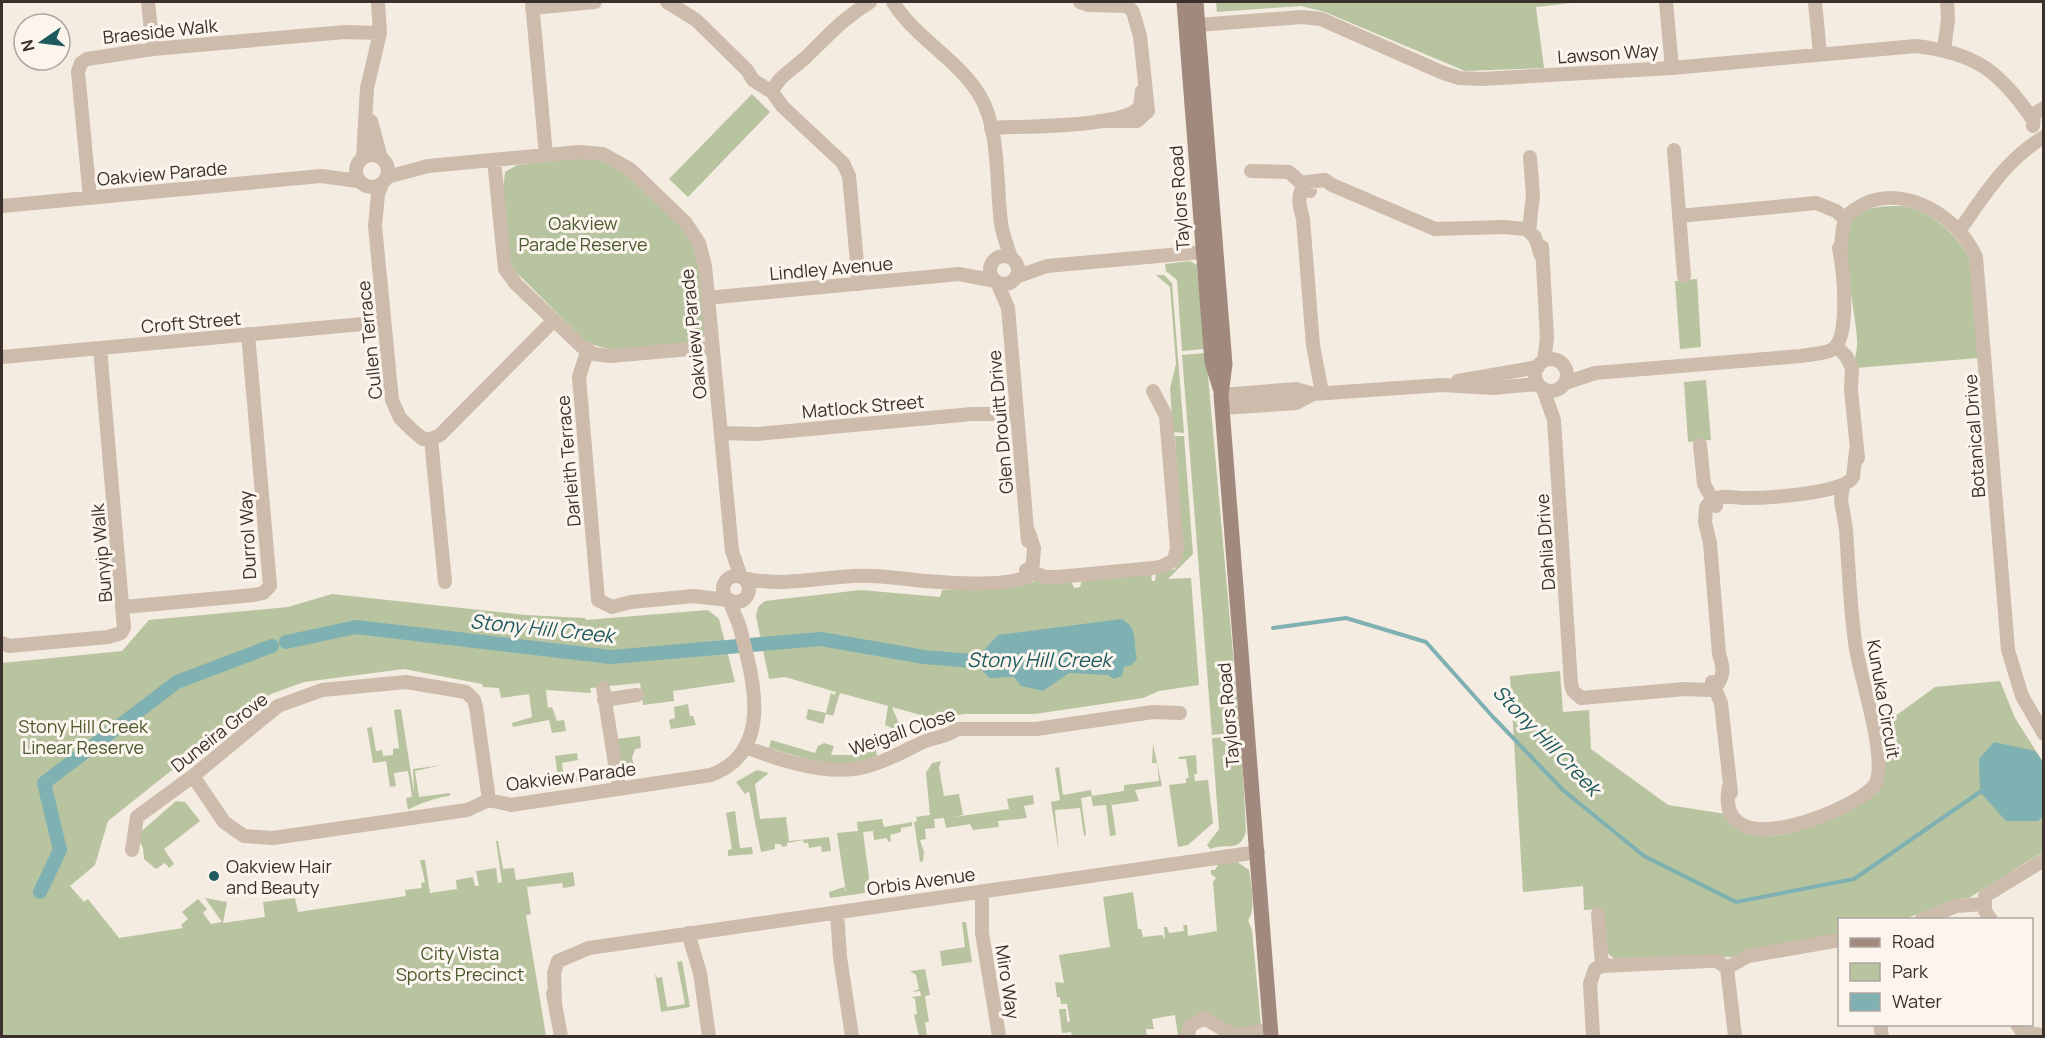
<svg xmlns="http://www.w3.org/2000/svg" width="2045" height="1038" font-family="Manrope,sans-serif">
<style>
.green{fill:#b8c4a0}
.water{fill:#7fb0b2}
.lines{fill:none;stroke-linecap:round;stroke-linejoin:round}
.stream{stroke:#7fb0b2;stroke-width:4}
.canal{stroke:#7fb0b2;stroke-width:14}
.street{stroke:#cdbbac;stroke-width:14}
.secondary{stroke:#a18a7d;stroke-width:15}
.poi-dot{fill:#1f5a5e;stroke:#fbf5ee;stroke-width:2}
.labels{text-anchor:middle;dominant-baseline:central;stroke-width:6;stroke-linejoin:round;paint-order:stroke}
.street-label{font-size:18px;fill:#3b302b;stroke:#fbf5ee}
.park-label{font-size:18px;fill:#4a5a2e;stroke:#fbf5ee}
.poi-label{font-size:18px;fill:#3b302b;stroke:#fbf5ee;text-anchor:start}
.water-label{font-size:20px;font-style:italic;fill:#1f5a5e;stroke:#fbf5ee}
</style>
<rect width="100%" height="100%" fill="#f4ebe1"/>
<path class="green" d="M1216,2H1579L1536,7L1544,68L1465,71L1325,12L1301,6L1217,12Z
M752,94L770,112L688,197L669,179Z
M587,157L616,165L689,235L700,260L707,332L703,338L692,343L612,350L587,343L513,269L509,257L503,191L505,172L517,165Z
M1902,206C1931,211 1954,232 1969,257L1979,358L1855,368C1853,358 1858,351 1857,341C1857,314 1836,239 1854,217C1863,206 1888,206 1902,206Z
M1190,261L1197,265L1205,349L1182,351L1177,280L1166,271L1165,264Z
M1156,275H1164L1172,283L1184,433L1173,432L1170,388L1176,364L1170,287Z
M1697,279L1701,347L1680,349L1675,281Z
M1206,353L1240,732L1212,735L1182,355Z
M1706,380L1711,440L1688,442L1684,382Z
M1175,436H1184L1193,554L1168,579L1191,578L1199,685L1159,691L1143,698L1035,714H964L935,719L892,707L905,738L901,740L894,729L885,725L888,706L840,693L833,716L826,714L823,724L806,719L808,709L826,713L831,693L835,695L836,692L785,677L769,679L756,616L758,607L765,601L861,590L940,597L942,590H966L1028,584L1037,580L1071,581L1074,588L1080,587L1082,580L1151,574L1152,581H1155L1156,573L1175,569L1182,557Z
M332,594L526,615L585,618L586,620L708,610L719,619L735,682L673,691L674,701L643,705L640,683L590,688L591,693L546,690L548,708L552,707L557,721L564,720L566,731L552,733L549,720L513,727L512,723L532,717L529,694L501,698L499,688L483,687L482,684L404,669L304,682L271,694L254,705L108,821L95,865L70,886L84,902L88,899L119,938L183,928L181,925L188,919L182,912L198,899L207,909L203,913L211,924L222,922L205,898L227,902L223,923L265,917L263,902L295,898L298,912L406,896L405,890L422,888L421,883L425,882L420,860H425L430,893L457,889L456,880L473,877L475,886H479L476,871L496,868L498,883L502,882L496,841H498L503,869L514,868L516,880L573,872L575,886L563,888L562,883L527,887L531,914L526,915L546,1036H2V663L122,651L149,620L288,607Z
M1560,671L1563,712L1589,710L1591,749L1668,805L1726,814C1729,823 1734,825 1743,829C1750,832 1757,835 1765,836C1790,839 1853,809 1875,795C1891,780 1881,749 1879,728L1935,687L2000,681L2015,718L2043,762V852L1969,898L1956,899L1905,919L1840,920L1839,934L1731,957L1615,959L1606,952L1603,909L1584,910L1583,886L1523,892L1510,676Z
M688,704L690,716H693L696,725L671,729L669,720L675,718L674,707Z
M401,709L414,793L413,769L442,765L415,771L419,797L450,793V796C441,796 415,805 408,810L406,798L412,797L408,771L394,773L396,786L390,787L386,761L373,763L367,728L372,727L376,751L382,750L383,756L393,755V749L399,748L394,710Z
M640,736L641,748L635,749L632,758L636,772L624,774L616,739Z
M1237,736V739H1241L1246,831C1240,854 1226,842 1210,849L1207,845L1219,829L1212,738Z
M771,740L815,753L818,746L824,743L834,746L831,755H857L859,747L866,749L867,744L875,746L877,756C841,772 804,758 769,748Z
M1153,744L1162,786L1135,790L1139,801L1112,805L1111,801L1116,835L1110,836L1106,805L1093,806L1091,796L1081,798L1086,835L1084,836L1080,808L1055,810L1059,853L1051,802L1060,800L1055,768L1059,767L1063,795L1091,790L1092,796L1124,791V785L1159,781L1157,763H1152Z
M577,753L578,760L562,763L564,777L589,774L590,779L559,783L555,756Z
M1196,755L1197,774H1194L1195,781L1208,780L1213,823L1188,845L1178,847L1169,785L1186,783V778H1189L1186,759H1179L1178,757Z
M941,761L939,768L944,796L959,794L963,815L954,817L1009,809L1007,799L1033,795L1034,804L1024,806L1027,818L998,821L999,827L973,830L970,824L946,828L944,818L934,819L935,828L925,829L926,839L920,840L924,852L923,861L920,862L914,822L917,821L916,817L930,815L926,773L932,763Z
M757,770L769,773L755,784L760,819L786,817L789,841L829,837L831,851L822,852L821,846L809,848L808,843H804L803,840L787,843V846L783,847L780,844H775V849L761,852L749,791L745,794L736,782Z
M176,801L185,802L200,821L164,849L174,864L169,868L165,863L156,869L144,859L143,848L137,835Z
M735,811L740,848L752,847L753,854L728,856V850L732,849L726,813Z
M882,819L884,827L912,822V826L901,828V832L890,835L891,841L888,842L887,838L874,840L873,831L863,832L871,892L830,898L829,892L844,887L846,893L837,833L858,831L857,822Z
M1236,861L1249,870C1251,883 1256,911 1248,920L1252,930L1261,1026L1237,1030L1213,1019L1184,1036H1178L1175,1015L1152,1019L1154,1029H1146L1147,1036H1072L1071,1032L1062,1033L1059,1009H1066L1067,1022L1070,1021L1067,1004H1061L1060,997H1057L1055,982L1064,983L1059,955L1110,947L1103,897L1133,892L1138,929H1141L1143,937L1162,935L1165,939L1164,927H1167L1169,933L1184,931L1183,925H1187L1188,936L1217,931L1213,882L1216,878L1211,874V870H1215L1219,863Z
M962,922H966L972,962L942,966L940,951L965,947Z
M682,961L690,1007L661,1012L655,973L657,978L662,977L667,1007L685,1004L677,962Z
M925,969L930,995L925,996L929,1022H925L927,1036H919L914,1015L917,1014L915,999L911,997L921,996L920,991L912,992L919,989L916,975L910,971Z"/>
<path class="water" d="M1121,619C1139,627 1133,644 1137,659L1131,665L1124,667L1122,676L1114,679L1108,675L1069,673L1043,691L1021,686L1014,677L989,678L974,661L998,635Z
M1994,742L2035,751L2043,762V816L2038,821H2006L1980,792L1979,759Z"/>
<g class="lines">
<path class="stream" d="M1273,628L1346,618L1426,642L1493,717L1563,790L1644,856L1736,902L1854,879L1980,792"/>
<path class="canal" d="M286,642L356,627L611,657L821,639L924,657L974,661
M40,892L60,850L44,783L177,682L272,646"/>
<path class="street" d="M148,2L153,49
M532,2L546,155
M667,2L696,20L747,70L753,80L772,92L783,107L843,163L849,176L859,284
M893,2C915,38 958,59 980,96C1000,129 996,184 1001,223C1002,234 1008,247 1011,258
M1080,2L1089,5L1128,6L1133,12L1140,36L1148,111L1137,121H1099
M1666,2L1672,68
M1815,2L1820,54
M532,8L595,2
M1198,25L1302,17L1321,19L1441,72L1459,78L1482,79L1672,68L1916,46C1975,53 1999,70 2033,120
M1944,50L1948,19L1947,2
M772,92C778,77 793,69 805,58C828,36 842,19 870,2
M371,121L381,158
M2033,126L2034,114L2044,108
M991,128C1020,126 1123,128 1140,107L1142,91
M1674,150L1684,276
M356 171a16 16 0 1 1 32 0a16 16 0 1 1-32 0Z
M363,158L367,88L380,33L378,2
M494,160L505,269L516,284L581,346L594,354L610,356L712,347
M1251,171L1289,172L1310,191
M387,177L428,166L579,152L603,154L630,169L686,223L699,243L705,266L732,551L741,577
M382,184L378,194L375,226L392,400L400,418L412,430L423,439H431L440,435L554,320
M90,198L78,72L81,63L87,59L153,49L345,32L380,33
M2,206L321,176L358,181
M1679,216L1816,203L1836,211L1845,219
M1529,231L1533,195L1530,157
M1959,231C1984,196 2006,159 2044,137
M1542,247L1547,338L1544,361
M1840,255C1842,244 1841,228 1846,218C1850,211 1858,208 1864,204C1907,184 1959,218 1976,257L2008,650L2022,696L2044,734
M990 270a14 14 0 1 1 28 0a14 14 0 1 1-28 0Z
M1016,277L1047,266L1203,252
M997,282L1008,308L1028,541
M707,298L959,274L996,281
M1836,346L1846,356L1852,368L1851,390L1858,458
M588,349L579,377L598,600L612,607L631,602L693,596L728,600
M2,357L384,322
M1535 375a16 16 0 1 1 32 0a16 16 0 1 1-32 0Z
M1458,381L1538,367
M1565,383L1595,373L1801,356C1810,354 1826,354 1833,349C1851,337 1843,268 1839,248
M1543,389L1554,420L1571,684L1573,691L1581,698L1685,689L1708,690L1717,685C1725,674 1723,666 1719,654L1710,543L1705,522L1706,507C1709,503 1712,499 1717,498C1725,495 1736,498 1745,498C1765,498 1844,494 1853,477L1856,451
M1322,393L1313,345L1303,219C1299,205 1296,193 1307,182L1325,180L1332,185L1435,229L1503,227L1526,229L1535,237L1541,256
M1221,395L1296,389L1313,394L1442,385L1493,388L1538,384
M1222,408L1296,403L1313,394
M721,433L757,434L972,414H1017
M431,439L445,582
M1700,445L1704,484L1716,506
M1026,570L1045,577H1058L1153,568L1163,566L1174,560L1177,548L1166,416L1153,391
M723 589a13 13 0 1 1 26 0a13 13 0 1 1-26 0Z
M743,578C780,587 816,578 853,576C877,574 902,579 926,581C946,583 1021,588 1032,573L1034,548L1029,533
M124,607L254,595L263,593L270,586L248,334
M2,643L9,646L108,637L121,633L124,628L100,348
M1712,682L1721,703L1731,793
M603,688L619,789
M604,700L637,695
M746,747C779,760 819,773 854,769C878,766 902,752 923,742C934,737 948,737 957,729H1036L1153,712L1180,713
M193,776L224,822L244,836L273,838L467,810L489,800L511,805L711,775C773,752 754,682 741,632C739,622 733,612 730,602
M1729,786C1712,873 1866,805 1876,783C1887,757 1861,679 1856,649C1850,610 1849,570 1846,530C1845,520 1842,509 1841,499L1843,486
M132,850L137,817L193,776L278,706L322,690L406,682L466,692L474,700L476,707L489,800
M982,891V933L999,1036
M837,912L840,957L852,1036
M1598,914L1602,966
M1921,920L1956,906L1984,904
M1991,920L1985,911V896L2044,860
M688,933L700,973L709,1036
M1727,968L1748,956L1840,940
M553,994L561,1036
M555,1003L554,973L558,961L589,948L1258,852
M1880,1024L1882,1036
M2017,1024L2023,1033L2044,1035
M1187,1036L1191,1025L1204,1018L1233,1035
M1231,1036L1271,1030
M1593,1036L1590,984L1595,969L1602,966L1708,961H1717L1727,968L1735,1036"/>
<path class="secondary" d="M1184,2L1212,362L1220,388
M1196,2L1225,364L1221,395L1271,1036"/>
</g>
<circle class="poi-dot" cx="214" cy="876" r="6"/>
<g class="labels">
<g class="street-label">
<text transform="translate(160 31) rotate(-6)">Braeside Walk</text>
<text transform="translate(1608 53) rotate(-4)">Lawson Way</text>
<text transform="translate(162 173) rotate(-5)">Oakview Parade</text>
<text transform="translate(1179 198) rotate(-94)">Taylors Road</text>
<text transform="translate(831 268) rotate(-5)">Lindley Avenue</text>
<text transform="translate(191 322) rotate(-5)">Croft Street</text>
<text transform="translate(693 334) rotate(-96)">Oakview Parade</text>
<text transform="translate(369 340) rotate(-96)">Cullen Terrace</text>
<text transform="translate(863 406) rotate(-5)">Matlock Street</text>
<text transform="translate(1000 422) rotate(-95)">Glen Drouitt Drive</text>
<text transform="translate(1974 436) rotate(-94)">Botanical Drive</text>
<text transform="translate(568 461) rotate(-95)">Darleith Terrace</text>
<text transform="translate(247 535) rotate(-93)">Durrol Way</text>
<text transform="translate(1545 542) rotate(-94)">Dahlia Drive</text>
<text transform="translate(101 553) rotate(-95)">Bunyip Walk</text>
<text transform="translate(1884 699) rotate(80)">Kunuka Circuit</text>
<text transform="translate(1228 715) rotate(-95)">Taylors Road</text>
<text transform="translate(902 731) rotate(-19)">Weigall Close</text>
<text transform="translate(219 732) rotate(-38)">Duneira Grove</text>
<text transform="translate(571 776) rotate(-7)">Oakview Parade</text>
<text transform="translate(921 881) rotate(-8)">Orbis Avenue</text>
<text transform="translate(1008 982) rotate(81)">Miro Way</text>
</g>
<g class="park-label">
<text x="583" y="223">Oakview<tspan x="583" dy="21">Parade Reserve</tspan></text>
<text x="83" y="726">Stony Hill Creek<tspan x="83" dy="21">Linear Reserve</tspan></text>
<text x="460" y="953">City Vista<tspan x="460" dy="21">Sports Precinct</tspan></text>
</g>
<g class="poi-label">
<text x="226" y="866">Oakview Hair<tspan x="226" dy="21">and Beauty</tspan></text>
</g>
<g class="water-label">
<text transform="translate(542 628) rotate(6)">Stony Hill Creek</text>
<text x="1039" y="659">Stony Hill Creek</text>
<text transform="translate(1547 740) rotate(46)">Stony Hill Creek</text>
</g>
</g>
<rect width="2045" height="1038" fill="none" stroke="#3b302b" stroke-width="6"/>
<rect x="1838" y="918" width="195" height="108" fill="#fbf5ee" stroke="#aea6a0" stroke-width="1.5"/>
<rect x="1850" y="938" width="30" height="9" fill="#a18a7d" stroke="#aea6a0" stroke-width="1.5"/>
<text x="1892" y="948" font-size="18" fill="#3b302b">Road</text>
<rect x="1850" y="963" width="30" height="18" fill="#b8c4a0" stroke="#aea6a0" stroke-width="1.5"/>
<text x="1892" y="978" font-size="18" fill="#3b302b">Park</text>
<rect x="1850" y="993" width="30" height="18" fill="#7fb0b2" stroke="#aea6a0" stroke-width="1.5"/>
<text x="1892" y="1008" font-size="18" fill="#3b302b">Water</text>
<g transform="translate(42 42) rotate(256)"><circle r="28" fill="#fbf5ee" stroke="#aea6a0" stroke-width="1.5"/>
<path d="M0-4.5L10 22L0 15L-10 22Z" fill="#1f5a5e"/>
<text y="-9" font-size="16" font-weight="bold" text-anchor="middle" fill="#3b302b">N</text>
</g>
</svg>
